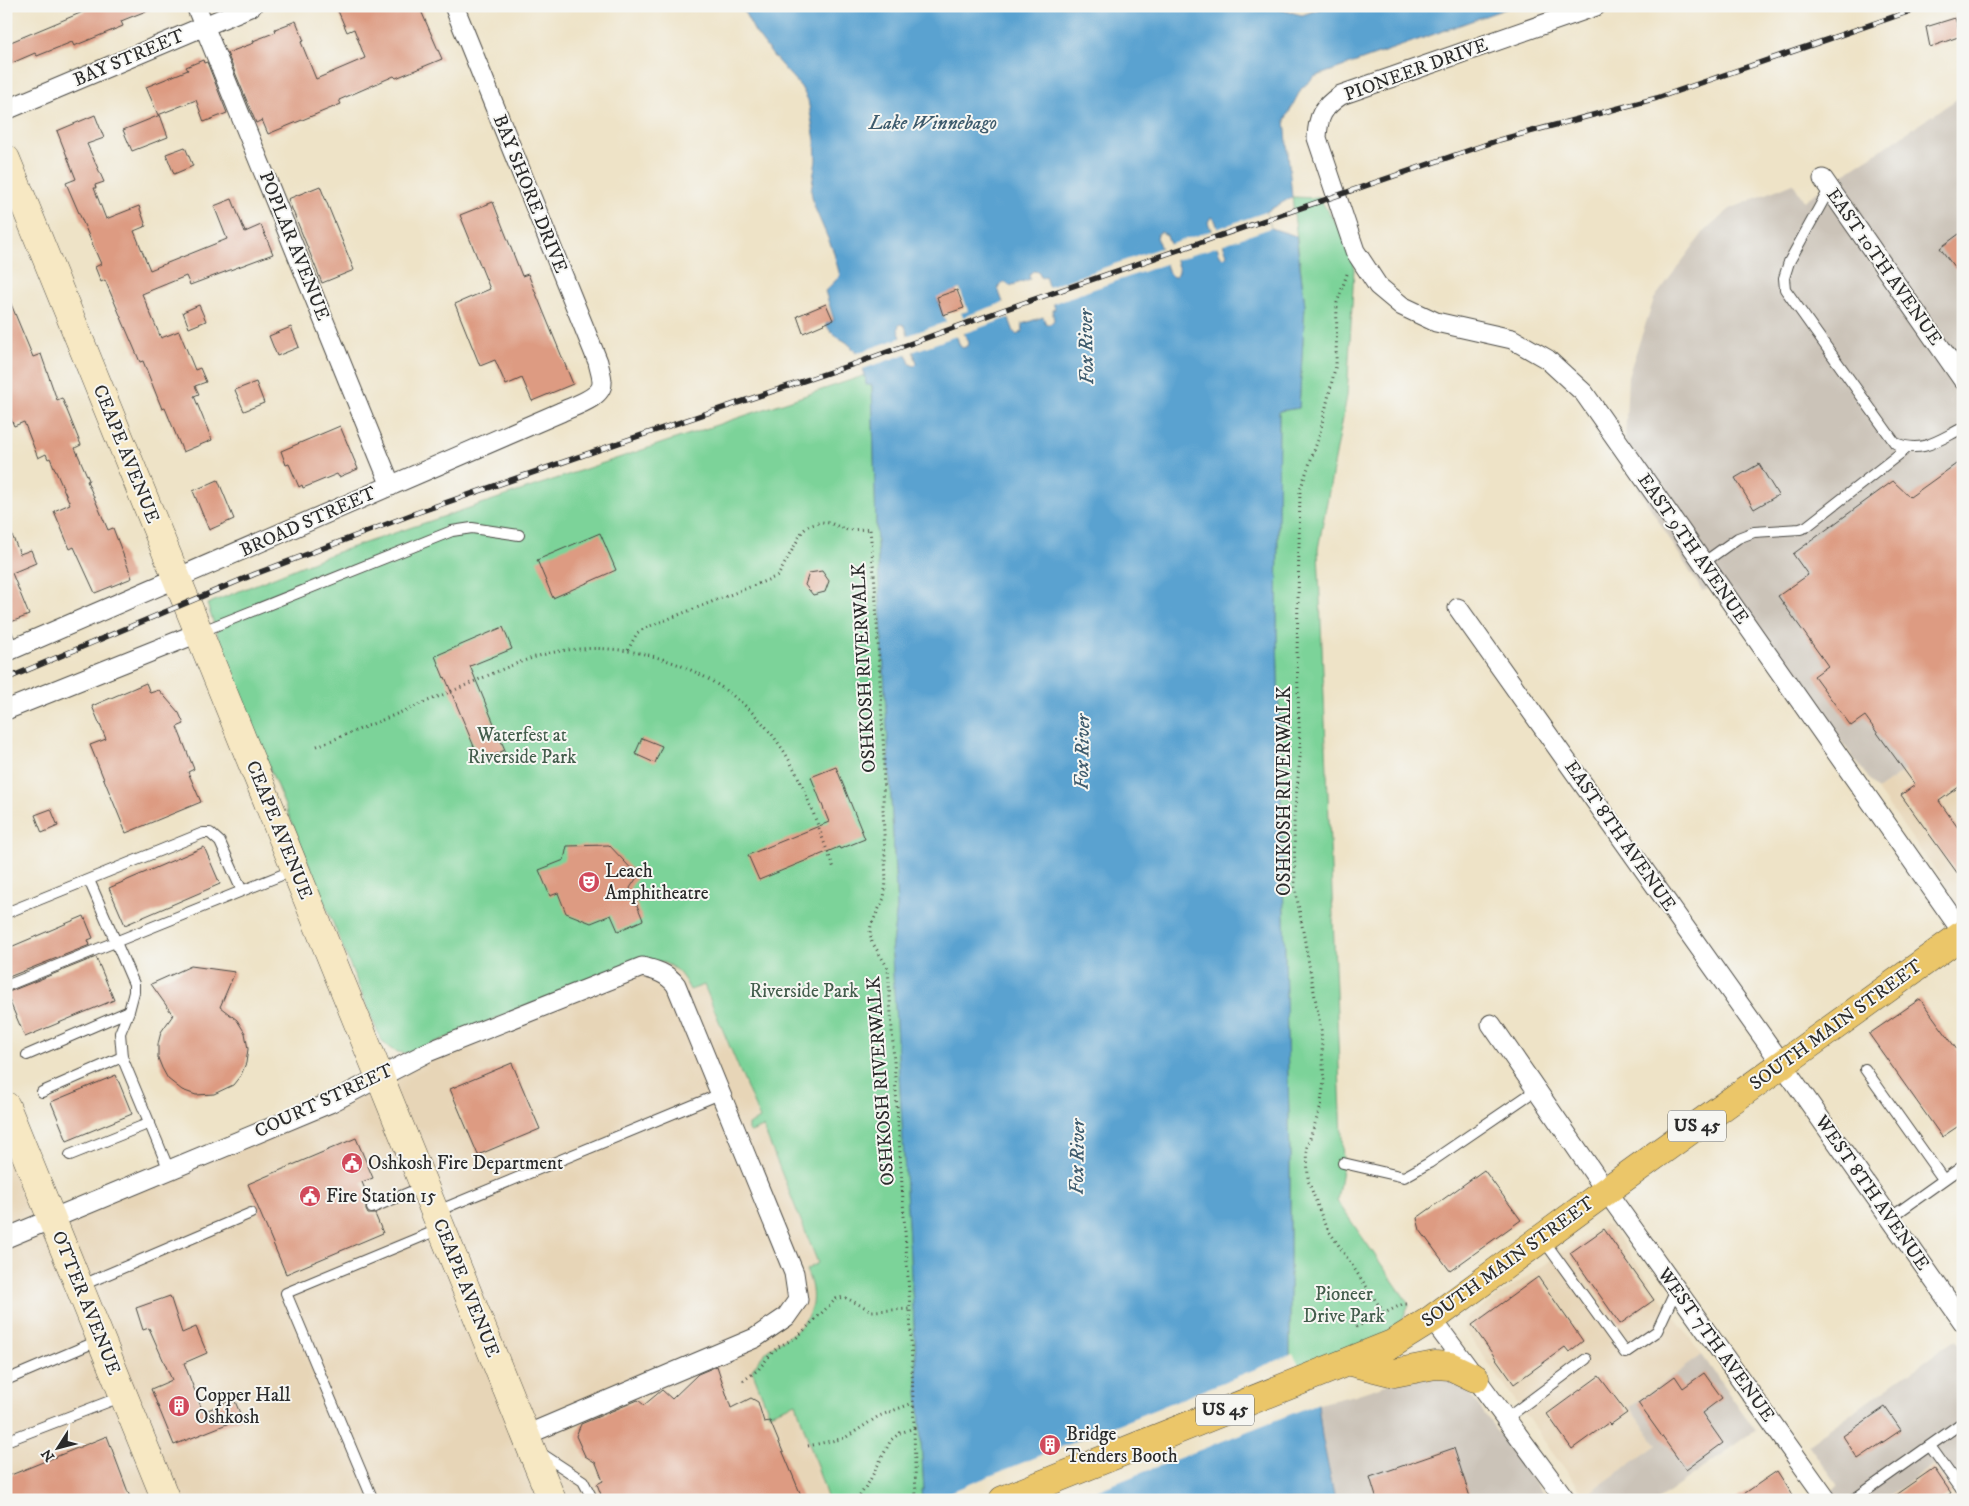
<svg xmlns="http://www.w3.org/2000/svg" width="1969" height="1506" font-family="'IM FELL DW Pica',serif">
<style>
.built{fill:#e7d5b7}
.industrial{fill:#cbc3b8}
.green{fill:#7bd399;stroke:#537f62}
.water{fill:#5aa2d0;stroke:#42667e;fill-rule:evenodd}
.pier{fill:#eee3c7}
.building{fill:#dd9b82}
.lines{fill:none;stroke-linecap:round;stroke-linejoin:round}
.lane-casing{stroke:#484742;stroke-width:12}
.street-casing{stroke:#484742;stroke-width:21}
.secondary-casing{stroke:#484742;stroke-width:29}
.primary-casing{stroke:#484742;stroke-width:29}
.path{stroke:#484742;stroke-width:3;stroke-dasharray:1 4;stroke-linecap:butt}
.lane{stroke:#fff;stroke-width:10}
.street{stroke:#fff;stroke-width:19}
.secondary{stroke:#f7e8c3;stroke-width:28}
.primary{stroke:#ebc669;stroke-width:28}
.rail-casing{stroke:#2b2b2b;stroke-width:5.5}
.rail{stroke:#f6f6f2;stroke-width:4;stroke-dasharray:11;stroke-linecap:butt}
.labels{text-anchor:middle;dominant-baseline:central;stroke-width:4;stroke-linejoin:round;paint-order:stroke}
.shield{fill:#f6f6f2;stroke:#686867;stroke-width:1}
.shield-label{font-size:18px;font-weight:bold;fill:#2b2b2b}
.street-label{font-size:19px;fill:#2b2b2b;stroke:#f6f6f2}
.park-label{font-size:19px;fill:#435d4c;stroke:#f6f6f2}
.poi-label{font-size:19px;fill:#2b2b2b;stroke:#f6f6f2;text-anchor:start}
.water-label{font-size:20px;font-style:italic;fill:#3e5b6d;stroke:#f6f6f2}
</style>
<rect width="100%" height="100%" fill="#f6f6f2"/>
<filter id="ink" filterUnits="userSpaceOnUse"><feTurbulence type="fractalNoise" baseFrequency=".02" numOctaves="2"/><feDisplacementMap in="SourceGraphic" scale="10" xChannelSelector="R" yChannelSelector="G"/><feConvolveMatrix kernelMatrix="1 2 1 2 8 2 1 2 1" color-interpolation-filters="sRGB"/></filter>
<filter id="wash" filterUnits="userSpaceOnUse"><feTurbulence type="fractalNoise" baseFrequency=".0096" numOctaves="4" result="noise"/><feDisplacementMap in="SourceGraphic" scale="20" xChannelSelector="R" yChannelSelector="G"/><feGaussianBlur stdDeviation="1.12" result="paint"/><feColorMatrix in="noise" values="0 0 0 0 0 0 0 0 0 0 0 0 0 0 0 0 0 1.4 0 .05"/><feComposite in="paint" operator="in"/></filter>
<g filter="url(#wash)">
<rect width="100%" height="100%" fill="#eee3c7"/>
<path class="built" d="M1963,729V905H1960L1956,902L1945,884L1877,790Z
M688,947L818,1263L806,1270L813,1287V1297L809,1314L799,1327L764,1354L796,1403L828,1500H6V1110L52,1219Z
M1604,1224L1611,1227L1702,1355L1630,1407L1657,1445L1584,1497L1472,1340L1465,1329L1464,1324L1468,1317Z
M1934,1464L1960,1500H1884Z"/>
<path class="industrial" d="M1963,95V729L1877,790L1807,694L1761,636L1725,584L1702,591L1640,491L1625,442L1628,376L1654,299L1703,233L1730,209L1793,183L1804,201Z
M1956,1339L1963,1349V1500H1960L1934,1464L1884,1500H1818L1838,1486L1808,1444Z
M1702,1355L1755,1431L1658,1500H1579L1657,1445L1630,1407Z
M1438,1372L1464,1386L1548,1500H1335L1322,1436L1318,1404L1355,1395L1410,1377Z"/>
<path class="green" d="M1292,197L1319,198L1355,251L1347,396L1318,549L1343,1163L1337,1201L1409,1304L1392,1344L1304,1378L1290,1355V1157L1277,635L1279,411L1299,408L1305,305Z
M866,375L872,385L876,525L897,908L891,951L892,956L924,1490L922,1491V1500H828L796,1403L769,1413L752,1370C756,1364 761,1357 766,1352C773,1345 781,1341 789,1336C814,1319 818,1296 806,1270L818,1263L763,1127L751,1132L748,1130V1125L760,1119L704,985L690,990C680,969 670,962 646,959L408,1053C396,1054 387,1048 380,1038L231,674L207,604L329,555Z"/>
<path class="water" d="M741,6H1266L1302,15L1329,6H1513L1314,77L1301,89L1285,120L1292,197L1266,212L1271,228L1296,236L1305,305L1299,408L1279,411L1277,635L1290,1157V1355L1318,1404L1322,1436L1335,1500H922L921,1490H924L892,956L891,951L897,908L876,525L872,385H866C866,372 858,350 846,342C835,335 832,336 826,324L834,320L825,291L840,276L833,250L814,206L811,191L816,160L815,140L808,100L801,87L774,57L755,32ZM1211,217L1215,220L1227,255L1224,258L1220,255L1208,222ZM1161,232L1167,235L1179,270L1176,276L1173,277L1169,273L1157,238L1158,233ZM1033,271L1039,272L1041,278L1045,276L1055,309L1052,310L1054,320L1050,324H1046L1043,317L1022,324L1023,331L1017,335L1014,332L998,289L999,285L1005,282L1010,286L1030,279L1029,275ZM960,289L967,311L957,314L968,343L967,346L963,348L960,346L950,317L944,318L937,298ZM902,324L905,326L917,363L914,366L910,364L898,329L899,325Z"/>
<path class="pier" d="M1266,212L1271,228L1221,245L1216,229Z
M1213,230L1219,246L1173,261L1168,245Z
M1163,247L1168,263L1051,304L1046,288Z
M960,289L968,311L961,313L963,317L1005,302L1011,317L962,334L955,315L956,312L964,309L958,292L940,299L946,315L952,316L959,335L912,352L906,336L946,322L937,297Z
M903,337L909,353L860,370L854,354Z
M1293,1354L1319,1403L1073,1500H930Z"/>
<g id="blocks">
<path class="building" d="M97,6L156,7L121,21L123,26L74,46L72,42L37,56L35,53L12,63L6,44Z
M336,6H419L442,59L396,78L394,76L339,100L341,104L268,134L262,120L256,123L227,53L254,43L253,41L276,32L275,29L296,21L304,41L301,42L316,79L365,58L354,29L347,32Z
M1955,18L1961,36L1930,47L1926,27Z
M203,60L204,63L207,62L227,113L204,122L196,100L158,115L146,87L188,70L186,67Z
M95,115L104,138L87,144L104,182L95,185L96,188H94L106,219L139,206L146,226L134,231L150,270L227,239L214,206L232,199L245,232L261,225L273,254L190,285L186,276L142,294L161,338L179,331L195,370L200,368L206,382L195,386L199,394L194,396L212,440L183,452L165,408L162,409L143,361L140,362L105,280L101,282L95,267L101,264L66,183L76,179L57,131Z
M160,115L168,137L132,151L123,130Z
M185,147L193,166L174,174L166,154Z
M320,186L354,270L322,283L288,199Z
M493,202L522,276L528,274L573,384L532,401L522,378L506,385L495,360L480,366L455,304L490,289L460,215Z
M1963,231V279L1940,248Z
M957,290L964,308L943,315L937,297Z
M6,292L33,357L41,354L57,400L62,398L81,445L75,448L89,480L87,481L108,530L113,528L132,578L95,593L74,547L70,549L54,511L70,504L50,458L48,459L46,454L38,458L24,422L14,426L6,408Z
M826,304L833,320L803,333L797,316Z
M199,305L206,321L189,328L183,312Z
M291,327L299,347L277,356L269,336Z
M256,382L264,403L244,411L235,390Z
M340,426L358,469L339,477L337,474L303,488L302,485L299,487L289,464L286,465L281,451Z
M1963,459V784L1939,801L1963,835V881L1901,795L1915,785L1865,716L1851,726L1814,676L1828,666L1778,596L1808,575L1793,554L1893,481L1910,497Z
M1759,464L1778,495L1754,509L1735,478Z
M218,480L234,519L209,530L193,491Z
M6,521L20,554L31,550L36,563L12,573L29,615L11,622L6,610Z
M600,533L616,570L553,598L537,560Z
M822,571L829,581L825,592L813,595L805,585L809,573Z
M503,627L512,649L470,666L505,750L480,761L445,677L444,678L435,656Z
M146,683L150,693L159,690L179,713L184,724L177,727L194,769L188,772L201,802L126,833L90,745L106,739L92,706Z
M642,738L662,746L655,763L635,754Z
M836,767L865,839L840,849L839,847L759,880L748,855L829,822L811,777Z
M51,809L58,826L42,833L35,815Z
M609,845L638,876L630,888L643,920L618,931L611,915L591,923L566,913L558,893L550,896L539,870L564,860L567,846Z
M204,847L220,884L125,925L109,888Z
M84,916L93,938L88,940L90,945L6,978V949Z
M96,957L114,1000L25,1037L6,993Z
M191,966L235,972L220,1007L237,1020L245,1033L248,1049L246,1063L241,1075L233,1085L214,1094L196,1095L182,1090L168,1079L162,1068L158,1058V1044L161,1032L173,1015L151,984Z
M1920,999L1963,1058V1123L1942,1137L1869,1034Z
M512,1063L540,1129L478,1155L450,1089Z
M116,1075L132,1114L67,1141L51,1102Z
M356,1138L373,1178L362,1182L370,1202L366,1204V1210L368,1214H375L383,1233L286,1274L248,1184Z
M1484,1170L1521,1220L1450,1271L1420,1230L1417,1218Z
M1604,1229L1654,1300L1620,1324L1570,1253Z
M1538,1277L1583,1341L1569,1352L1565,1347L1514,1384L1472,1325Z
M170,1296L182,1333L196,1327L207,1353L184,1363L203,1412L234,1399L242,1418L174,1445L151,1389L172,1380L149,1328L143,1330L136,1308Z
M717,1366L731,1408L751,1398L758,1402L764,1422L770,1421L803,1500H603L597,1484L603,1481L596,1463L585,1456L576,1436L581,1424L638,1400L644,1405L662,1390L672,1399L698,1374Z
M1704,1373L1722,1398L1702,1413L1723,1443L1686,1470L1638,1403L1675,1376L1683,1388Z
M1599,1376L1627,1413L1610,1425L1608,1423L1572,1449L1547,1414Z
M1885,1407L1901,1430L1858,1459L1843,1436Z
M107,1436L131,1500H6V1477Z
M1454,1448L1471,1500H1377L1370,1477Z
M1934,1468L1951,1493L1942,1500H1888Z
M1777,1471L1796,1500H1735Z"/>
</g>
</g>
<g filter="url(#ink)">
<use href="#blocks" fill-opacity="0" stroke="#484742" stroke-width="1"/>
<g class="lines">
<g class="lane-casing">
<path id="lane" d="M1830,188L1789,262L1784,278L1785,289L1895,443C1923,454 1938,440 1963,428
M1703,563L1738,538L1754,532L1800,529L1806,527L1907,448
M6,632L13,649
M200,632L452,531L472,528L519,535
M89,880L134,984V992L129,1011L120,1033L122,1057L169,1170
M6,913L203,833H210L220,842L242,891
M6,986L294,870
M27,1055L129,1011
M1865,1069L1943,1179
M42,1092L122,1057
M70,1155L150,1123
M1343,1163L1404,1177L1429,1163L1536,1090
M372,1208L422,1187
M435,1212L720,1094
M1890,1218L1963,1166
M1542,1238L1625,1353L1657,1331L1676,1290
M80,1286L251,1213
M6,1380L100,1340
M1507,1418L1586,1359
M6,1441L123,1396
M1930,1446L1963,1492
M539,1452L583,1481L593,1500
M373,1500L286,1293L440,1229
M1853,1500L1963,1422"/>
</g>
<g class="street-casing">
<path id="street" d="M196,6L391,486
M1596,6L1341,95C1322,108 1318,116 1317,138L1355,251L1378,286L1402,306L1436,322L1512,339L1547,359L1584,393L1963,933
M6,110L252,6
M1823,179L1963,380
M1458,608L1782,1064L1963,1322
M6,652L561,412C573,406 603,398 602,382C602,375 599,368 598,362L454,6
M6,710L198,633
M1491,1024L1606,1191L1827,1500
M6,1238L330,1103L428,1052L642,967C655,970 667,973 676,985L794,1273L798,1300L786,1317L755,1338L526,1435
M1432,1319L1566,1500"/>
</g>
<g class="secondary-casing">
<path id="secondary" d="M6,159L552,1500
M6,1106L166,1500"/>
</g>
<g class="primary-casing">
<path id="primary" d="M1350,1362L1394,1373L1435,1365L1450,1366L1475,1378
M1003,1500L1392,1344L1432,1319L1606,1191L1963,934"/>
</g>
<path class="path" d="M1347,274L1337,303L1336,364L1319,437L1300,490L1297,655L1300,757L1294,819L1295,887L1321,1030L1324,1082L1320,1109L1307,1147L1308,1180L1325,1225L1384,1313
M628,650L637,633L645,628L778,576L802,532L808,526L822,522L830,523L847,530L870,529L875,585L884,757L883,809L886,882L884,898L871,925L870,933L872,942L888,968L910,1309L914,1428
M317,746C364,728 411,708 457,689C490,675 525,657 560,651C647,638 735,676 783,750C806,785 818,829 834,868
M1356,1327L1403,1304H1410
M743,1381L758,1370L770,1355L778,1347L797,1337L836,1299L844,1297L872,1311L910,1309
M808,1446L845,1438L879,1416L913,1403
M857,1500L869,1482L891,1440L900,1433L914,1428L916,1500"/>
<use href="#lane" class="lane"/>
<use href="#street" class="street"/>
<use href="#secondary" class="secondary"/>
<use href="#primary" class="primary"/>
<g class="rail-casing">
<path id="rail" d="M6,679L255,574L416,513L633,438L857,363L1003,310L1499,140L1657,98L1925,6"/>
</g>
<use href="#rail" class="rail"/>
</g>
</g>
<defs>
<g id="theatre-disc" transform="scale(1.125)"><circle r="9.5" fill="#d1495b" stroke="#f6f6f2"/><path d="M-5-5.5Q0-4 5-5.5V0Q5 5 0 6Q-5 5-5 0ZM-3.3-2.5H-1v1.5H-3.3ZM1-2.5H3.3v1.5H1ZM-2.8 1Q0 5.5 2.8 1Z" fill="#fff"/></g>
<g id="civic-disc" transform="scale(1.125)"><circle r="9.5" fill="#d1495b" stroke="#f6f6f2"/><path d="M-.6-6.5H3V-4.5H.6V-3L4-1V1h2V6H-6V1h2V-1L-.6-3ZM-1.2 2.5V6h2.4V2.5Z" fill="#fff"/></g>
<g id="building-disc" transform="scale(1.125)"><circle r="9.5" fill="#d1495b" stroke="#f6f6f2"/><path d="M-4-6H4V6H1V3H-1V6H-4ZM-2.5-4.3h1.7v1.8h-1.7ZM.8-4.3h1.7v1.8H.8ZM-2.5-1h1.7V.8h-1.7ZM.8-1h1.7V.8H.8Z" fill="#fff"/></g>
</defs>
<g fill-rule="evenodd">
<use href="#theatre-disc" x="589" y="882"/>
<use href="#civic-disc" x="352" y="1163"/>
<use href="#civic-disc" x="310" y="1196"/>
<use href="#building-disc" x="179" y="1406"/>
<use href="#building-disc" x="1050" y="1445"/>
</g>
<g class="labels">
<g class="shield">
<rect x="1668" y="1110.5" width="58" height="31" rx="4"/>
<rect x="1196" y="1394.5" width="58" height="31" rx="4"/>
</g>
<g class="shield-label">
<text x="1697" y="1126">US 45</text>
<text x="1225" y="1410">US 45</text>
</g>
<g class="street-label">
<text transform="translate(129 58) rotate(-23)">BAY STREET</text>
<text transform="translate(1416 70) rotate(-20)">PIONEER DRIVE</text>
<text transform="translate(530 194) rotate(68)">BAY SHORE DRIVE</text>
<text transform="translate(294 246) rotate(68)">POPLAR AVENUE</text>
<text transform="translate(1884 267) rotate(55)">EAST 10TH AVENUE</text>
<text transform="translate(126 454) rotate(68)">CEAPE AVENUE</text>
<text transform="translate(308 522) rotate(-24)">BROAD STREET</text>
<text transform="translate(1693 549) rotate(55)">EAST 9TH AVENUE</text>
<text transform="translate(864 668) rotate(-93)">OSHKOSH RIVERWALK</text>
<text transform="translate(1284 791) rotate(-90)">OSHKOSH RIVERWALK</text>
<text transform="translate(279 830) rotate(68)">CEAPE AVENUE</text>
<text transform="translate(1620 836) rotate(55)">EAST 8TH AVENUE</text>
<text transform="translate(1836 1025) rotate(-36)">SOUTH MAIN STREET</text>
<text transform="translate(881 1081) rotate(-94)">OSHKOSH RIVERWALK</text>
<text transform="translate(324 1101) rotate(-25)">COURT STREET</text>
<text transform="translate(1872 1193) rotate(55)">WEST 8TH AVENUE</text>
<text transform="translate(1508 1262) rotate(-36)">SOUTH MAIN STREET</text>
<text transform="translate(466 1288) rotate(68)">CEAPE AVENUE</text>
<text transform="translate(86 1303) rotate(68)">OTTER AVENUE</text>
<text transform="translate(1716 1345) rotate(54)">WEST 7TH AVENUE</text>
</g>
<g class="park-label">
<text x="522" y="735">Waterfest at<tspan x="522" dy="22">Riverside Park</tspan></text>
<text x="804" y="991">Riverside Park</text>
<text x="1344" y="1294">Pioneer<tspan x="1344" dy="22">Drive Park</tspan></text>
</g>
<g class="poi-label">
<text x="605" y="871">Leach<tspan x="605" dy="22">Amphitheatre</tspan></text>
<text x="368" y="1163">Oshkosh Fire Department</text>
<text x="326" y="1196">Fire Station 15</text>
<text x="195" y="1395">Copper Hall<tspan x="195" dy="22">Oshkosh</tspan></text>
<text x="1066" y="1434">Bridge<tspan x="1066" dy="22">Tenders Booth</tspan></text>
</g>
<g class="water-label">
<text x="933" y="123">Lake Winnebago</text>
<text transform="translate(1087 347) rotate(-91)">Fox River</text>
<text transform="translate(1083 752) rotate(-89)">Fox River</text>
<text transform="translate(1078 1157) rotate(-89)">Fox River</text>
</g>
</g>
<rect width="1969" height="1506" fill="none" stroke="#f6f6f2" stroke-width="25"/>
<g transform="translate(58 1448) rotate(234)" stroke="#f6f6f2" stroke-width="4" paint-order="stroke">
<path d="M0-4L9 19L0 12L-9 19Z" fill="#2b2b2b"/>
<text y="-8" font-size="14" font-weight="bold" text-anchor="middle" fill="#2b2b2b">N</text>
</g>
</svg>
